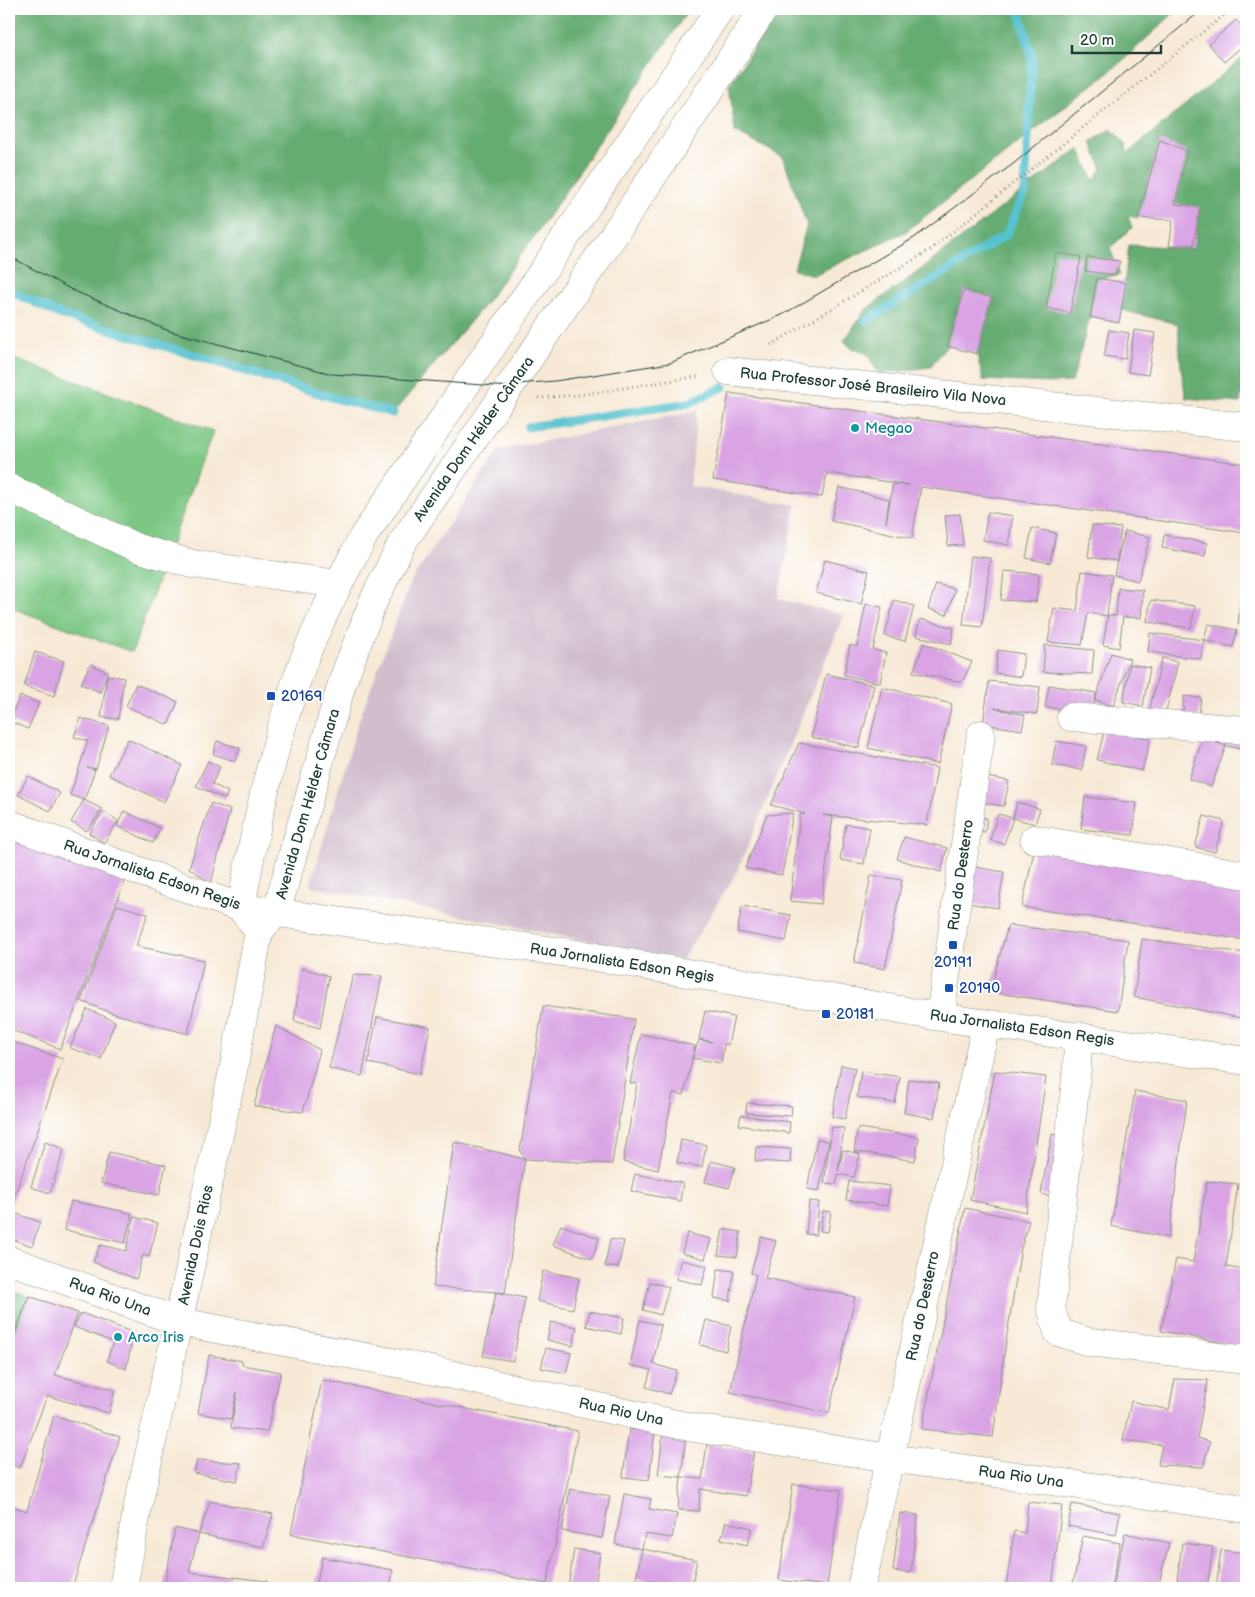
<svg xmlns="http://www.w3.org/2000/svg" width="1255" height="1597" font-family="'Balsamiq Sans',sans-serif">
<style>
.built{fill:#f4cfdd}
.industrial{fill:#d0bdcd}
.green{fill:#7cc784;stroke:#4e825c}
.forest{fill:#65ac72;stroke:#427453}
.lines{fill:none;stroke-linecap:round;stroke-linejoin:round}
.stream{stroke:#56c2cf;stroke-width:9}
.building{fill:#d9a3e4}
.minor-casing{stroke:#8b9384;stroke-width:29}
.major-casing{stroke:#8b9384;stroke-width:29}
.path{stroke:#8b9384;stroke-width:3;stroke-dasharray:1 4;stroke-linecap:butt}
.minor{stroke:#fff;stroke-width:28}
.major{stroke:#fff;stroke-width:28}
.tram{stroke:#1f3d34;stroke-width:1}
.culture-dot{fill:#0f9aa8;stroke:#fff;stroke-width:2}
.transit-dot{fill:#1a4fb4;stroke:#fff;stroke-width:2}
.labels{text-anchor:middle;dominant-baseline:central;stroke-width:4;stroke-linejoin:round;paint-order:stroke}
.street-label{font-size:15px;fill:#1f3d34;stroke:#fff}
.culture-label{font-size:15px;fill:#0d838f;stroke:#fff;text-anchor:start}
.transit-label{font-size:15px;fill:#164399;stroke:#fff;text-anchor:start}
</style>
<rect width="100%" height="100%" fill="#fff"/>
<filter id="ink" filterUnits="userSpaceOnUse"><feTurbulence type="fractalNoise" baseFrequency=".02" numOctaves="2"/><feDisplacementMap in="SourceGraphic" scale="10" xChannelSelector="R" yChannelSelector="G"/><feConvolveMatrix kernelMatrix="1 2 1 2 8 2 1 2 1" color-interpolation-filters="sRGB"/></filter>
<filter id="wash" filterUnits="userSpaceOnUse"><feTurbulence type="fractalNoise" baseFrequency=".0096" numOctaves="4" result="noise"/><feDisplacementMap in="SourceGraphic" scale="20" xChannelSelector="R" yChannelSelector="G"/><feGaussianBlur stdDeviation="1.12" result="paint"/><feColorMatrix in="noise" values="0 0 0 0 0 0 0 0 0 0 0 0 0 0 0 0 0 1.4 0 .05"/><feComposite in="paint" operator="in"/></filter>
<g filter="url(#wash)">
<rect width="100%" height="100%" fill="#f7e9d5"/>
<path class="built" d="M1246,361V404L1240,403Z"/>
<path class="industrial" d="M697,411L690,486L796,505L778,599L844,615L736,874L682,960L310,886L359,720L411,581L499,450Z"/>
<path class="green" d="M9,357L213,431L132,652L9,607Z"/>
<path class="forest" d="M9,9H689L544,223L482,308L393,413L338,399L59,314L9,290Z
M780,9H1177V10L1119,64L905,232L814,275L794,269L807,225L783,157L735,132L729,85Z
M1246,55V361L1240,403L1186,398L1181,368L1178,324L1121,310L1129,245L1193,248L1200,208L1175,204L1187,151L1160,141L1138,218L1128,216L1132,228L1110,248L1120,275L1097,279L1090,317L1072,382L1052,383L983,380L977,354L993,299L964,290L947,346L930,367L879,374L867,353L852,349L844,341L866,309L903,283L1079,148L1094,181L1102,169L1091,142L1111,129L1126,144L1127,154Z
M9,1289L29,1296L9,1350Z"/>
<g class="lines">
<path class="stream" d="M9,290L59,314L338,399L393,413
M866,321L1006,235L1025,192L1032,57L1019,9
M528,427L689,403L723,387"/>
</g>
<g id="blocks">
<path class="building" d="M1246,11V21L1241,15Z
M1236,20L1246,32V43L1224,62L1209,44Z
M1160,140L1187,151L1175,204L1200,207L1193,248L1169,247L1173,220L1138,218Z
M1056,253L1081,257L1070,313L1046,308Z
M1087,257L1120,261L1115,275L1085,271Z
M1097,278L1126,283L1119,323L1090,317Z
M964,290L993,298L977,354L947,346Z
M1109,330L1129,333L1125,359L1104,356Z
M1134,330L1155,333L1148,375L1128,372Z
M729,393L1246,464V533L921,487L912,538L831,521L839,487L889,499L886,523L893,484L909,485L827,473L822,497L713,480Z
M988,512L1013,516L1008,545L983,540Z
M960,514L963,545L948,546L945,515Z
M1092,525L1121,528L1117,561L1125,531L1150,537L1138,581L1114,575L1117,561L1088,557Z
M1032,528L1056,533L1050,563L1026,558Z
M1164,535L1207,543L1205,556L1162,548Z
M971,556L990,558L982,627L963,625Z
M825,560L869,571L861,604L816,593Z
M1004,571L1039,574L1036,602L1001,600Z
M1082,571L1112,575L1107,616L1088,613L1082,645L1048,642L1054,608L1077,611Z
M936,584L955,589L947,615L928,609Z
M1118,588L1143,590L1141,618L1123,617L1119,648L1103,645L1108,615L1116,616Z
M1241,599H1246V625L1238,624Z
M894,600L914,606L905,641L885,636Z
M1151,600L1195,606L1191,628L1147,622Z
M866,604L882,607L873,650L886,653L880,683L844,675L850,645L857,647Z
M920,619L954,628L951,644L916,636Z
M1208,624L1237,630L1233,647L1204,640Z
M1150,633L1204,640L1201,659L1148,652Z
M924,643L972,662L962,682L913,672Z
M1045,645L1094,650L1092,674L1043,672Z
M998,650L1024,654L1021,677L995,673Z
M35,652L64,661L54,696L24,686Z
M1111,653L1130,659L1113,706L1095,700Z
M1162,658L1178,662L1165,715L1149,712Z
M90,664L108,672L100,692L81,684Z
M1130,664L1150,668L1143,706L1123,702Z
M826,674L874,685L859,748L811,737Z
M107,675L124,678L118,719L101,717Z
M989,681L1040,687L1037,714L994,708L1025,715L1022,730L983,724Z
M136,684L178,702L168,725L126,706Z
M1049,685L1096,693L1092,714L1045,707Z
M882,687L952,704L938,764L868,748Z
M20,696L39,703L28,729L9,721Z
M1184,696L1201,698L1199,716L1183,715Z
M80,718L109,726L96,769L87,767L95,770L84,800L70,795L88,741L74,737Z
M1105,728L1150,739L1142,771L1097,760Z
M1228,734L1246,737V750L1226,746L1211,787L1189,779L1203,738L1226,746Z
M128,739L182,765L164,802L109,775Z
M217,741L240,748L235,761L213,754Z
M1056,741L1086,746L1082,770L1052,765Z
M799,743L937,768L927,825L823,815L833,817L821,904L790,901L800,815L805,814L771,805Z
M208,761L220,767L212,784L228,792L225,799L196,786Z
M9,774L14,776L9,790Z
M28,776L60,793L50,811L18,795Z
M981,776L1009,781L1004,806L977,802Z
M1085,797L1137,803L1133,835L1081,829Z
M84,800L102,809L87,831L71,822Z
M1017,802L1040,809L1035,824L1013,818Z
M211,803L230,810L211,883L189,868Z
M103,811L118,821L104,843L89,833Z
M124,811L160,828L153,843L117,826Z
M793,813L782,875L745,868L767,815Z
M998,814L1013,818L1004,844L990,840Z
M976,816L987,818L985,832L973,830Z
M1204,816L1224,821L1215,852L1195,847Z
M846,824L870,828L864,864L840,860Z
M9,837L126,877L60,1049L9,1029Z
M904,837L947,848L941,872L897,859Z
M1035,846L1246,884V940L1022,907Z
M974,867L1004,872L998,908L968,903Z
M871,875L902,880L885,969L854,963Z
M117,905L148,914L136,946L204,960L188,1034L112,1013L81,1001Z
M742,906L791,915L786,941L737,932Z
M1008,925L1128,940L1118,1011L990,992Z
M1142,939L1246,953V1019L1134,997Z
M302,968L329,976L320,1028L294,1021Z
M353,975L382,976L362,1076L329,1068Z
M543,1006L634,1019L612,1164L525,1159L520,1151Z
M87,1009L115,1021L101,1059L70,1048Z
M705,1011L734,1017L728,1045L724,1044L721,1063L692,1058L699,1040L712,1042L699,1039Z
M377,1017L430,1027L420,1074L368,1063Z
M276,1026L320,1050L303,1112L254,1106Z
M641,1034L695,1046L684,1095L673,1093L658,1170L623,1162L637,1084L630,1083Z
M9,1041L63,1059L9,1211L40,1222L32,1246L9,1238Z
M841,1065L855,1068L845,1119L832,1117Z
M861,1071L900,1077L895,1103L857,1097Z
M995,1071L1046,1077L1026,1212L970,1200Z
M909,1079L939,1083L934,1118L904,1113Z
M1135,1091L1187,1100L1169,1238L1111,1226Z
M747,1103L792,1106L791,1116L746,1113Z
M741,1115L790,1122L789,1133L739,1125Z
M832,1127L844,1128L838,1171L843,1150L860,1154L854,1177L838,1174L836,1184L824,1183Z
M858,1128L919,1137L915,1161L854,1151Z
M1052,1134L1065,1136L1054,1197L1041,1194Z
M817,1139L829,1141L819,1191L807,1189Z
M681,1140L706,1145L702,1167L677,1163Z
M45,1142L64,1149L50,1193L31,1187Z
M454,1142L525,1159L505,1293L496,1292L525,1298L513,1361L483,1356L496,1292L433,1287Z
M756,1147L791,1149L790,1163L755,1161Z
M109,1152L166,1165L159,1195L101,1183Z
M711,1161L735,1167L729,1188L705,1182Z
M635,1174L683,1183L680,1201L631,1191Z
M849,1181L890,1186L887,1206L846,1200Z
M1207,1181L1238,1184L1226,1267L1246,1270V1347L1161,1331L1176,1259L1193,1262Z
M71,1201L132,1213L125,1243L64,1230Z
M809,1201L819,1202L816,1235L806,1234Z
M965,1208L1029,1221L1021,1248L1006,1341L993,1437L922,1429Z
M823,1211L831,1212L828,1232L820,1231Z
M134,1217L158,1223L149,1257L143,1255L136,1279L93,1262L100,1245L126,1251Z
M561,1225L599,1238L592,1259L553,1245Z
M723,1229L741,1232L737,1257L718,1255Z
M687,1233L711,1239L705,1259L682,1253Z
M761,1237L776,1241L765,1278L855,1297L829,1413L730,1392L756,1275L751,1273Z
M610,1239L624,1241L618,1268L605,1266Z
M681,1260L707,1266L702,1285L676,1279Z
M718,1269L734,1271L730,1301L714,1298Z
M543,1271L579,1278L573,1309L537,1301Z
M650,1282L669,1287L661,1315L643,1310Z
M29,1296L78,1313L55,1375L115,1390L109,1413L47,1396L20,1468L9,1464V1350Z
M590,1311L624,1318L621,1334L586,1326Z
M81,1313L134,1333L126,1369L107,1361L113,1342L74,1327Z
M640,1320L661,1325L653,1364L677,1371L669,1394L646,1387L651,1370L630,1365Z
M706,1320L731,1326L726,1351L700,1345Z
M551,1322L577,1327L573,1346L547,1340Z
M546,1348L571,1353L566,1373L541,1368Z
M209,1355L242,1361V1365L281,1372L267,1432L231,1428L237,1392L231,1419L198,1413Z
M1175,1379L1208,1380L1197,1438L1210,1442L1203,1467L1158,1465L1162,1445L1123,1440L1131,1401L1169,1410Z
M322,1380L578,1431L547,1584L291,1534Z
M54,1415L120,1437L72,1588H9V1505L27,1511Z
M629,1429L655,1432L649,1480L623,1477Z
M663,1434L686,1437L681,1477L658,1475Z
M707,1444L754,1451L746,1496L700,1489L699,1511L678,1510L681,1477L702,1479Z
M197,1460L241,1463L237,1481L194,1473Z
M793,1484L841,1490L827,1586L779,1580Z
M570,1489L610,1496L602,1538L562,1531Z
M624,1494L651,1499L649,1509L677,1514L672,1538L645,1534L642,1549L615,1544Z
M210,1501L273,1514L263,1547L199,1534Z
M1028,1502L1062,1505L1052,1588H1006L1014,1531L1025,1533Z
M1072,1504L1120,1513L1116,1535L1068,1526Z
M900,1513L918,1515L911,1573L893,1571Z
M726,1522L752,1528L747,1545L721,1539Z
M175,1528L199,1534L189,1572L267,1581L266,1588H164Z
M1125,1533L1169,1543L1158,1588H1112Z
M1083,1536L1120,1543L1111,1588H1072Z
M1182,1543L1213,1547L1207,1588H1176Z
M574,1549L600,1553L595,1588H568Z
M642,1549L697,1560L691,1588L636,1579Z
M1221,1550L1246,1553V1588H1216Z
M322,1557L393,1570L390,1588H316Z
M636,1584L657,1587V1588H636Z"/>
</g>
</g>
<g filter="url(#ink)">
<use href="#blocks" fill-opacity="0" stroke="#8b9384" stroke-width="1"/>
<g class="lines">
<g class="minor-casing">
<path id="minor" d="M728,371L1246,427
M9,488L137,548L192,564L339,584
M1071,717L1246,730
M9,824L241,908L584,955L940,1017L1246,1061
M1034,839L1246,875
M940,1017L981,734
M1078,1036L1077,1069L1051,1308L1058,1332L1089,1342L1246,1360
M9,1260L180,1322L407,1365L694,1428L890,1458L1246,1509
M861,1588L986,1024"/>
</g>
<g class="major-casing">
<path id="major" d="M259,931L241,908C255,826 276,734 305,657C321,616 343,576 363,537L720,9
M123,1588L138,1506L233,1071L259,931L276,913L343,680L373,602L402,543L607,245L764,9"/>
</g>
<path class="path" d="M771,345L930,250L1232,9
M538,398L579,395L700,376"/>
<use href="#minor" class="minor"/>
<use href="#major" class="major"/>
<path class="tram" d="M9,256L72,290L169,331L332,374L510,387L517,384L555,381L670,363L782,315L914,238L1013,164L1203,9"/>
</g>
</g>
<g class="culture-dot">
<circle cx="855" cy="428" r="5"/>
<circle cx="118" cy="1337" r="5"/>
</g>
<g class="transit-dot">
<rect x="266" y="691" width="10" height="10" rx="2.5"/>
<rect x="948" y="940" width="10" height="10" rx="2.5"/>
<rect x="944" y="983" width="10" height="10" rx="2.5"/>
<rect x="821" y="1009" width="10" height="10" rx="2.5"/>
</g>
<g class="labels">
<g class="street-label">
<text transform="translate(873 387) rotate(6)">Rua Professor José Brasileiro Vila Nova</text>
<text transform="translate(474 439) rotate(-55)">Avenida Dom Hélder Câmara</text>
<text transform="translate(308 804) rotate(-74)">Avenida Dom Hélder Câmara</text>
<text transform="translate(152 875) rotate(19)">Rua Jornalista Edson Regis</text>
<text transform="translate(961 875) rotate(-82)">Rua do Desterro</text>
<text transform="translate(622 963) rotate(9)">Rua Jornalista Edson Regis</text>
<text transform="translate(1022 1028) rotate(8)">Rua Jornalista Edson Regis</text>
<text transform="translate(196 1245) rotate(-78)">Avenida Dois Rios</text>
<text transform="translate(110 1297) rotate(20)">Rua Rio Una</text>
<text transform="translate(923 1306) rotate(-78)">Rua do Desterro</text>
<text transform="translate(621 1412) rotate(12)">Rua Rio Una</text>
<text transform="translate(1021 1477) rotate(8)">Rua Rio Una</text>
</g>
<g class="culture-label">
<text x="865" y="428">Megao</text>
<text x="128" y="1337">Arco Iris</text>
</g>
<g class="transit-label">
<text x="281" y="696">20169</text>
<text x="953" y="962" text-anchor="middle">20191</text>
<text x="959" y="988">20190</text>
<text x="836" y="1014">20181</text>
</g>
</g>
<rect width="1255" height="1597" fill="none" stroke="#fff" stroke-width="30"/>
<path d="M1072 45v8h89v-8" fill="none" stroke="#1f3d34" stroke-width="2.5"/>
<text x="1080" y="45" font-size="15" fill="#1f3d34" stroke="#ffffff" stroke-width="4" paint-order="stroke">20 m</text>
</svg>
